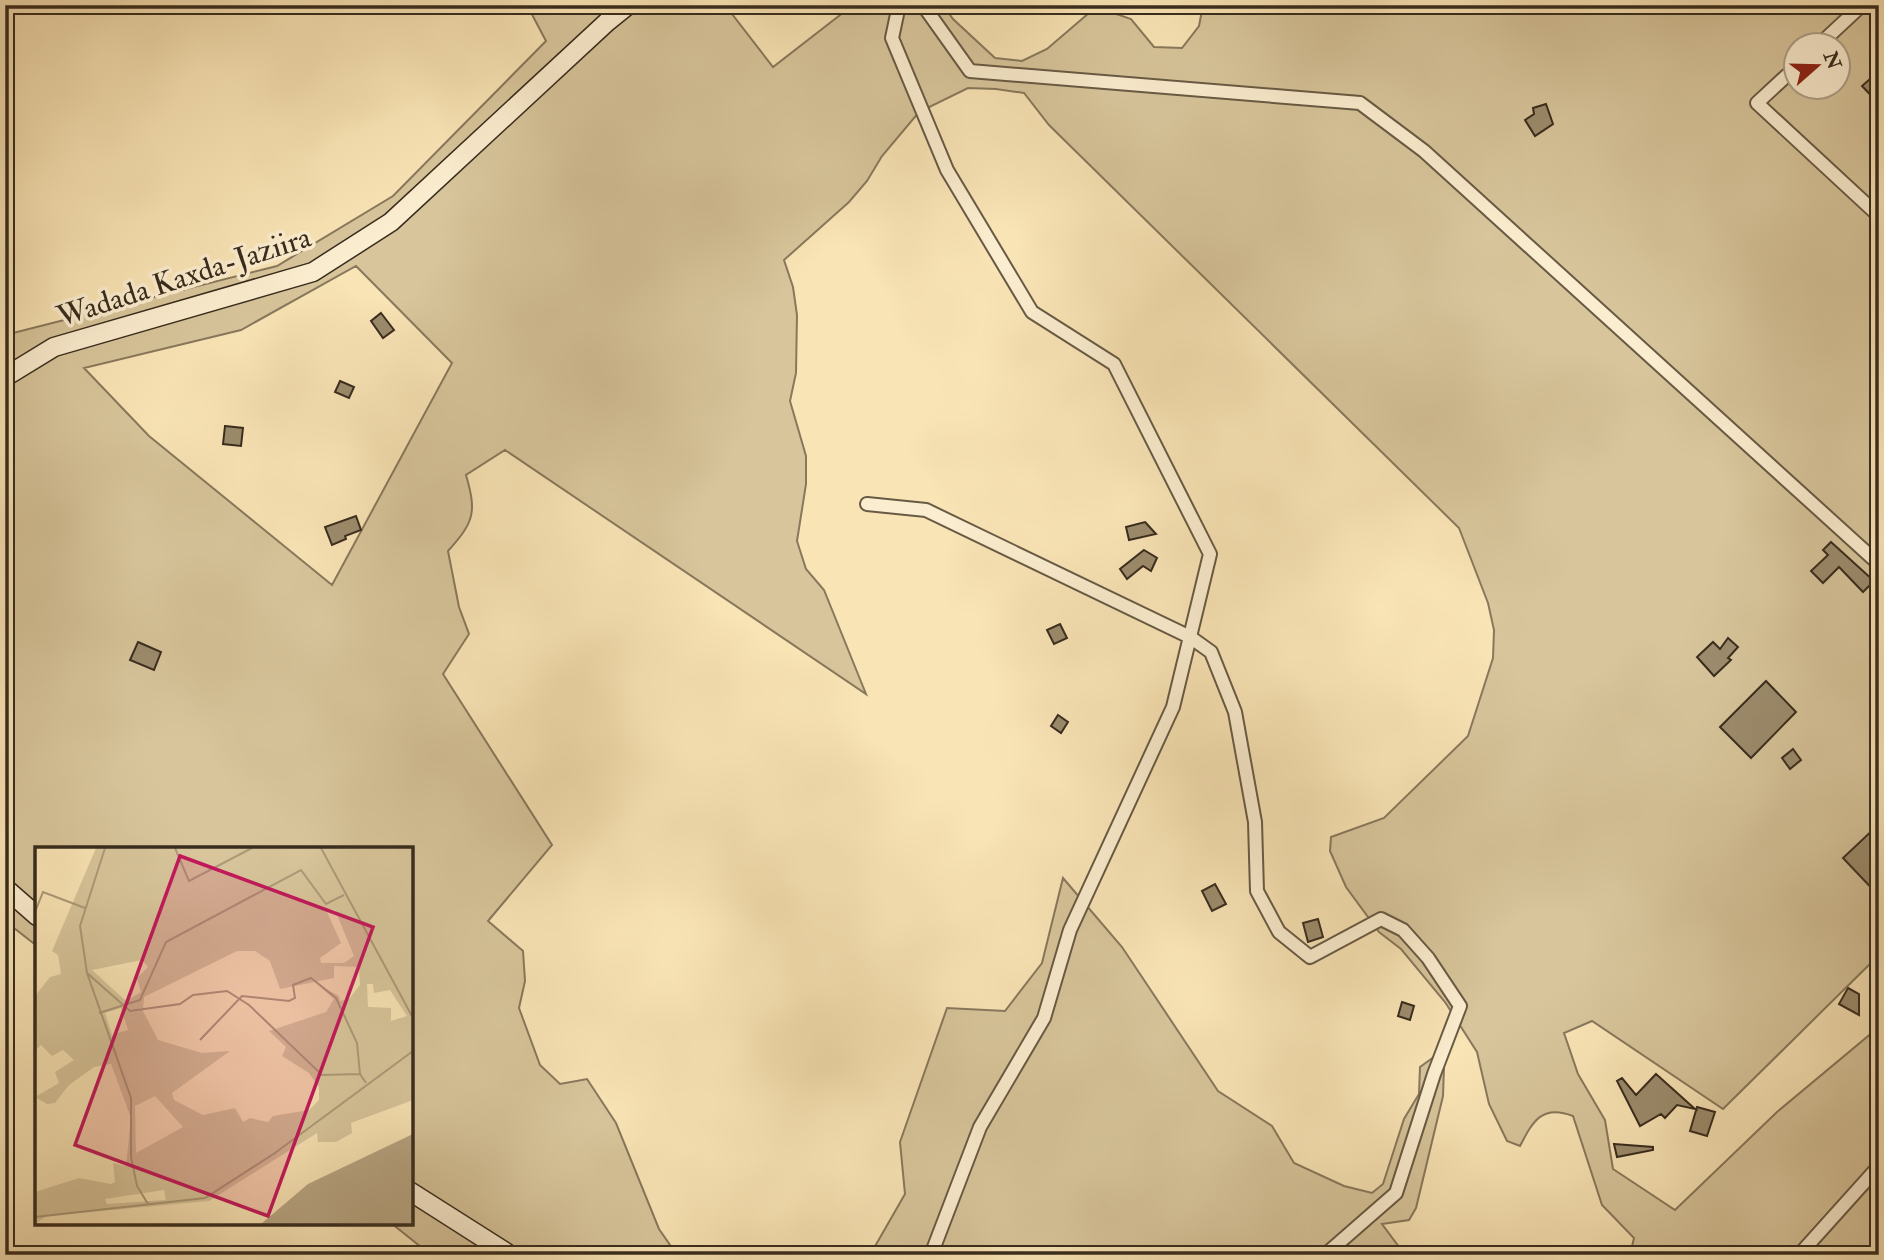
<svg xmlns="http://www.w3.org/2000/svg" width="1884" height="1260" font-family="'IM FELL Double Pica',serif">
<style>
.green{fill:#d8c59b;stroke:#88785c;stroke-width:2;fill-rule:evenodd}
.building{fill:#9c8c6d;stroke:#382c1e;stroke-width:2}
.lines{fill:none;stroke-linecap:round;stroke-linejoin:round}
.street-casing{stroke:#685a44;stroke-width:16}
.secondary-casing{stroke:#382c1e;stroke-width:21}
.street{stroke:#fbedcf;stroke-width:12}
.secondary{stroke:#fbedcf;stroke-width:18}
.labels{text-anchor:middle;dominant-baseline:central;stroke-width:7;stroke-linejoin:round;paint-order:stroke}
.street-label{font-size:30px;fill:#382c1e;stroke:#fbedcf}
.inset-road{fill:none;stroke:#ac9a79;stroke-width:2}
.view{fill:#c2185b;fill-opacity:0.15;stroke:#c2185b;stroke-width:3.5}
.inset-edge{fill:none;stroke:#382c1e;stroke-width:3.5}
</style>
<rect width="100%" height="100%" fill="#f9e4b5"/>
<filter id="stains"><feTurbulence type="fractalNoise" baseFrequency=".00286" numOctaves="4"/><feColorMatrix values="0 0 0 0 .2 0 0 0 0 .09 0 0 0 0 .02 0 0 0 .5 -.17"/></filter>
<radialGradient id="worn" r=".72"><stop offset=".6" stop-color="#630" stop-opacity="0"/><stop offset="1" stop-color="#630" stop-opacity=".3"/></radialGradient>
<path class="green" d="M527,5H725L773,67L853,5H943L953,19L995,58L1022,61L1047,49L1096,7L1131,19L1154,47L1182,48L1199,26L1203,5H1879V966L1875,959L1723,1109L1592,1021L1564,1033L1578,1074L1605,1120L1613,1169L1675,1210L1777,1112L1879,1027V1255H1630L1634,1238L1602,1205L1573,1116C1542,1104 1533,1121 1520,1146L1507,1141L1489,1104L1477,1052L1445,1002L1401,949L1379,932L1346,887L1330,851L1331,837L1384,818L1468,736L1493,658L1494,630L1488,603L1459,528L1049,125L1024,93L996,89L968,88L919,112L882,156L867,181L849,202L784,260L793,287L797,315L796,373L790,401L806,456V484L797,541L806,569L824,590L866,694L505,450L466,475C477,513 474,522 448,551L459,607L469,634L443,674L552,845L488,921L523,951L525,981L519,1008L540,1065L560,1084L587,1079L616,1123L659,1229L677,1255H431L391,1223H411V849H37V946L5,921V335L277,266L393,196L546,41ZM1797,46H1839V88H1797ZM356,266L452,363L332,585L149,436L84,368L241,330Z
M1063,878L1122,947L1218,1091L1272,1126L1294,1163L1344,1186L1372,1193L1383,1184L1404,1119L1419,1094L1420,1067L1438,1054L1444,1067L1443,1096L1416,1208L1409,1220L1382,1224L1405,1255H870L905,1194L900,1142L947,1008L1005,1011L1042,963Z"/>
<path class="building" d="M1879,71V104L1862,86Z
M1546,104L1553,124L1535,136L1525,120L1534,114L1533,108Z
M381,313L394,330L383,338L371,321Z
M340,381L354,387L349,398L335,392Z
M225,426L243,428L241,446L223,444Z
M356,516L361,530L345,536L346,539L332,545L325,527Z
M1145,522L1156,534L1129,540L1126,527Z
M1831,542L1874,581L1863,592L1839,567L1823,583L1811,571L1828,555L1823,550Z
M1144,550L1157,558L1151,571L1143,566L1127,579L1120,569Z
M1060,624L1067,638L1054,644L1047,630Z
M1728,638L1738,647L1728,658L1731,660L1714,676L1697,657L1713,642L1720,649Z
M138,642L161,652L154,670L130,660Z
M1766,681L1796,712L1751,758L1720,727Z
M1058,715L1068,722L1061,733L1051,726Z
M1793,749L1801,760L1790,769L1782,758Z
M1879,824V896L1843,858Z
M1215,884L1226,904L1212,911L1202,891Z
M1318,919L1323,937L1308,942L1303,923Z
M1848,988L1859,994V1015L1839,1004Z
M1402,1002L1414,1006L1410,1020L1398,1016Z
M1656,1074L1695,1109L1677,1105L1665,1118L1661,1114L1640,1126L1617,1081L1622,1078L1636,1095Z
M1697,1107L1715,1112L1707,1136L1690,1131Z
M1614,1144L1653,1147V1150L1617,1157Z"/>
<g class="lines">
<g class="street-casing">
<path id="street" d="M899,5L892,38L947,170L1032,312L1114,364L1210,554L1173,707L1070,930L1044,1018L980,1127L931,1255
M923,5L970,71L1360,103L1424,151L1879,564
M1818,46L1862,5
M1797,66L1757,103L1879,216
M867,504L926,510L1190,637L1211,652L1235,712L1255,822L1257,891L1279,932L1310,957L1381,919L1403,930L1428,958L1460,1006L1434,1074L1396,1193L1325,1255
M1799,1255L1879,1166"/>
</g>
<g class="secondary-casing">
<path id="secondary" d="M5,377L54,347L313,272L391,222L607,22L628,5
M5,888L37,916
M411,1192L510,1255"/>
</g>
<use href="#street" class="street"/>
<use href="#secondary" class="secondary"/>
</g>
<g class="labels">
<g class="street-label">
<text transform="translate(184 277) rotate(-18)">Wadada Kaxda-Jaziira</text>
</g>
</g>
<g transform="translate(35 847)">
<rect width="378" height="378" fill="#f9e4b5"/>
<path d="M61,1H378V253L316,276L317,286L301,295H283L282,286L174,354L11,369L0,377V345L44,331L76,337L80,335L78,316L91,319L96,271L76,217L59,220L34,238L20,256L12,257L0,250L24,236L20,225L39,213L28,203L17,209L6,198L0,204V149L15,130L26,127L23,108L17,104ZM300,63L319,109L309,116H286L285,111L306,96L292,65ZM202,104H220L235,114L245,142L299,131V119L324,120L325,138L314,152L305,154L304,149L282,137L299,152L291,165L234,184L251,200L247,209L274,226L284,240V253L274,263L238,269L233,275L215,271L208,275L200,261L168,268L139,253L137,246L195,204L167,206L123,193L108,164L109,150ZM107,113L113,120L102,131L106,145L91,154L57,123ZM332,137H338L339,146L355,143L372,169L356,174V161L333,160ZM86,161L93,183L77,188L70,166ZM120,249L148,280L101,306L100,259ZM129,343L131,353L72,357L70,352Z" fill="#d8c59b" fill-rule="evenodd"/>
<path d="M378,287V377H226L273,337Z" fill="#b7a582"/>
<path class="inset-road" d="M70,1L45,79L52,126L96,251V310L102,339L113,357M140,1L154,34L217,1M286,1L378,171M0,65L8,45L50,61M52,126L95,164L145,157L158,148L192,144L214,158L287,228L325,227L331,236M64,166L105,153L131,95L266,23L291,57L309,48M165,193L207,149L254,154L260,151L258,138L276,131L301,151L322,196L325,227M0,370L170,351L240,306L378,204"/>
<path class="view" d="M145,9L338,80L233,369L40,298Z"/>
<rect width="378" height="378" class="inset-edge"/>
</g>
<rect width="1884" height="1260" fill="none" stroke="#f9e4b5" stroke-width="28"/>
<rect x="7" y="7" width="1870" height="1246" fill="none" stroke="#382c1e" stroke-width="3.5"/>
<rect x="14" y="14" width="1856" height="1232" fill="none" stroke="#382c1e" stroke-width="2"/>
<g transform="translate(1817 66) rotate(70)"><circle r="33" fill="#fbedcf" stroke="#ada088" stroke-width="2"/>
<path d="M0-5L12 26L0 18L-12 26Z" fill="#8f2418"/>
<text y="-10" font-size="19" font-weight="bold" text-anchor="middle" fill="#382c1e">N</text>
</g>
<rect width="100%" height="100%" filter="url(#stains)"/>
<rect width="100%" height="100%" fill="url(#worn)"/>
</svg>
